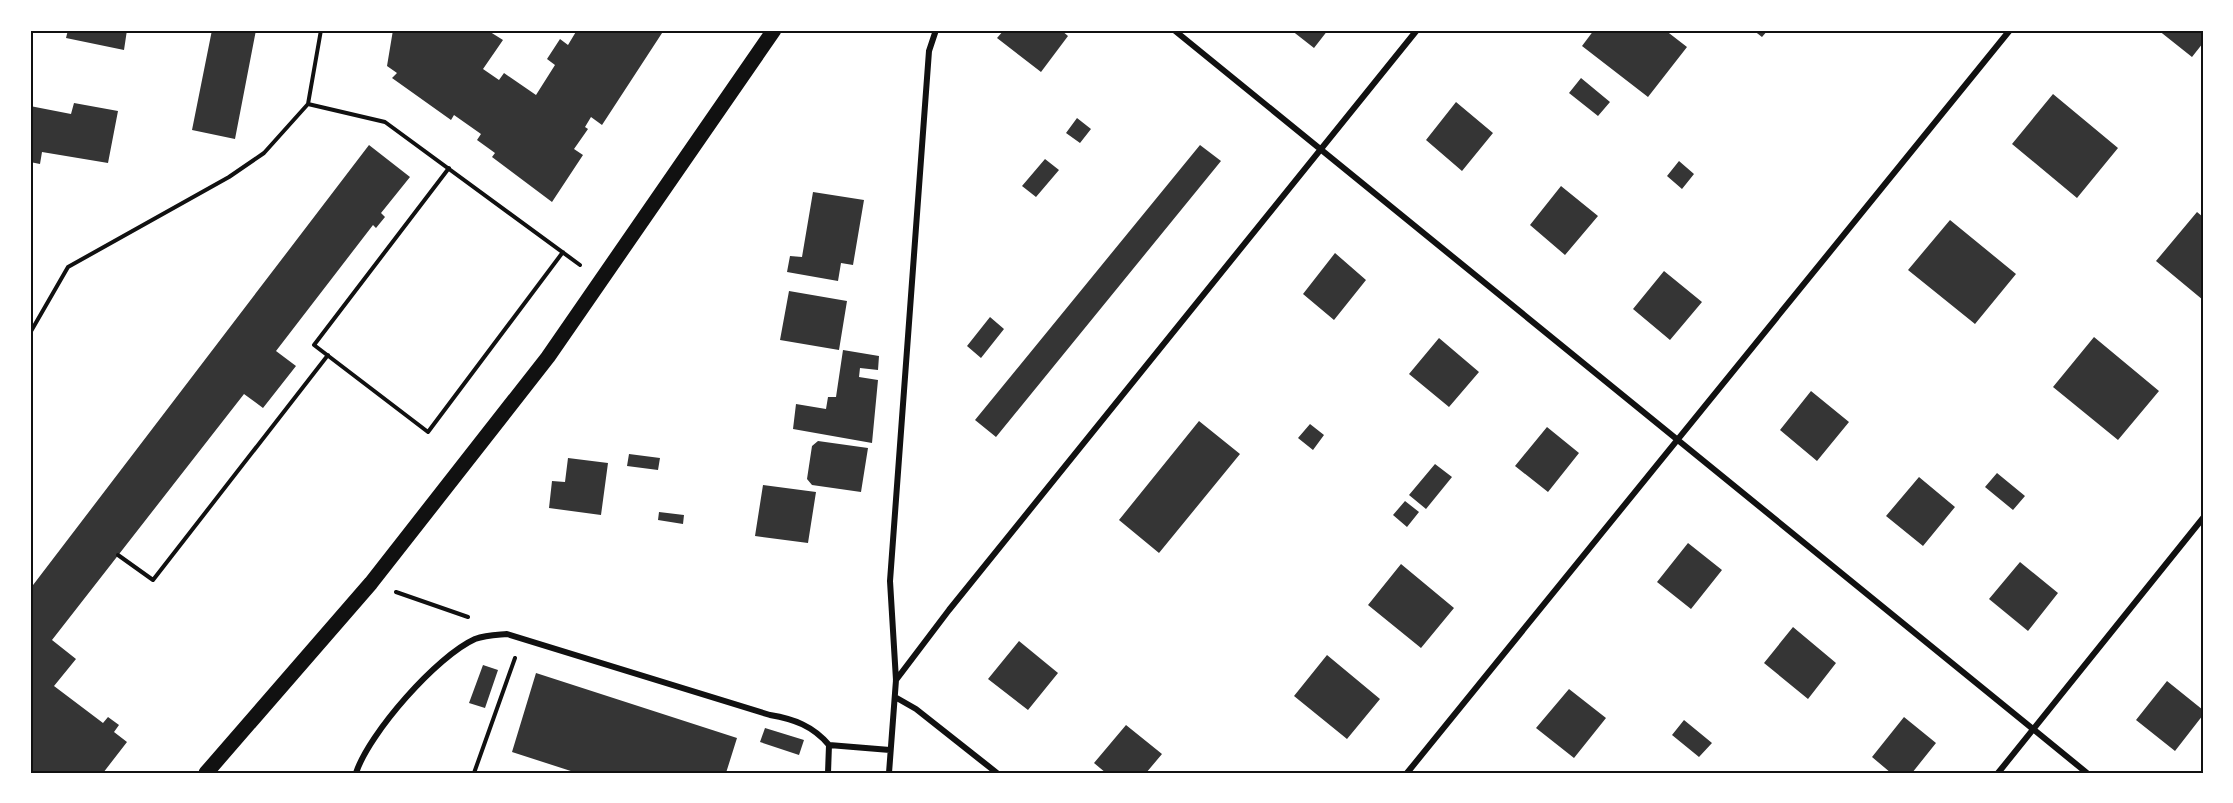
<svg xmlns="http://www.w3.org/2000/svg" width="2233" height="803" font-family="'Fira Sans Condensed',sans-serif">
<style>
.building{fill:#353535}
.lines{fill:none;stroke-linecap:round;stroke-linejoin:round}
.path{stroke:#111;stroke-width:4}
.minor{stroke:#111;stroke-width:6}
.primary{stroke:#111;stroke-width:15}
.neatline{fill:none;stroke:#111;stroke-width:2}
</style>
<rect width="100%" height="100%" fill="#fff"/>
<path class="building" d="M68,30H127L124,50L66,38Z
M212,30H256L235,139L192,130Z
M393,30H487L503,40L483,69L499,80L504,73L536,95L555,65L547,59L560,39L568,45L577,30H664L602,125L591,117L585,127L588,129L574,149L583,155L552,202L492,157L495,153L477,140L481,134L454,115L451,120L392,78L397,73L387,66Z
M1004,30H1061L1068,36L1041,72L997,38Z
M1291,30H1328L1314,48Z
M1594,30H1665L1687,47L1648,97L1582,46Z
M1753,30H1768L1762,37Z
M2158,30H2203V43L2192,57Z
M1581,78L1610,102L1598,116L1569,93Z
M2053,94L2118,148L2077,198L2012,144Z
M1456,102L1493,133L1462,171L1426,140Z
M74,103L118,111L108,163L42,152L40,164L30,162V106L71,114Z
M1077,118L1091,129L1080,143L1066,133Z
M369,145L410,177L381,213L385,217L376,228L373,225L276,351L296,366L263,408L244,394L52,640L76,659L54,686L103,723L108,717L119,725L114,732L127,742L103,773H30V589Z
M1200,145L1221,161L996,437L975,420Z
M1045,159L1059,170L1036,197L1022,186Z
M1679,161L1694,174L1682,189L1667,176Z
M1561,186L1598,216L1565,255L1530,225Z
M813,192L864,200L853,265L841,263L838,281L787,272L790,256L802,257Z
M2197,212L2203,217V300L2156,261Z
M1950,220L2016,274L1975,324L1908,270Z
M1335,253L1366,280L1334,320L1303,294Z
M1664,271L1702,302L1670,340L1633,309Z
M789,291L847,301L839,350L780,340Z
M990,317L1004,329L981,358L967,346Z
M2094,337L2159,391L2118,440L2053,387Z
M1439,338L1479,372L1449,407L1409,374Z
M843,350L879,356L878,370L860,368L859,377L878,380L872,443L793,429L796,404L826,409L828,397H836Z
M1811,391L1849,422L1817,461L1780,430Z
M1199,421L1240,454L1159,553L1119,520Z
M1310,424L1324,435L1313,450L1298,438Z
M1547,427L1579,453L1548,492L1515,466Z
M818,441L868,448L861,492L812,485L807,479L812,446Z
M629,454L660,458L658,470L627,466Z
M568,458L608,463L601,515L549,508L552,481L565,482Z
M1435,464L1452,477L1426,509L1409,495Z
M1997,473L2025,496L2013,510L1985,487Z
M1919,477L1955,507L1923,546L1886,516Z
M763,485L816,492L808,543L755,536Z
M1405,501L1419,512L1407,527L1393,515Z
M659,512L684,515L683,524L658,520Z
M1688,543L1722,570L1691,609L1657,582Z
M2020,562L2058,593L2028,631L1989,599Z
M1401,564L1454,608L1421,648L1368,605Z
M1793,627L1836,663L1808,699L1764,663Z
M1019,641L1058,673L1028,710L988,679Z
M1327,655L1380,699L1347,739L1294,696Z
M483,665L498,670L485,708L469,703Z
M536,673L737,738L726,773H577L512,752Z
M2167,681L2203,710V715L2175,751L2136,720Z
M1569,689L1606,718L1574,758L1536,728Z
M1904,717L1936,743L1912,773H1891L1872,757Z
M1684,720L1712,743L1699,757L1672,735Z
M1126,725L1162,754L1146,773H1106L1094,763Z
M765,728L804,740L799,755L760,742Z"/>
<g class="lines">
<path class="path" d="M321,30L308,104L385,122L580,265
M449,168L314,345L428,432L563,252
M30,333L68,267L229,177L264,153L308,104
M118,555L153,580L328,355
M396,592L468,617
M474,773L515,658"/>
<path class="minor" d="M1174,30L2087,773
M896,680L949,610L1417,30
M895,697L916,709L997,773
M829,745L890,750
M356,773C369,733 437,656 475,639C486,635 496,635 507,634L770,715C794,719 813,726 829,745L828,773
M889,773L896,680L890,581L929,51L936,30
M1407,773L2010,30
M1998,773L2203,518"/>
<path class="primary" d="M206,773L371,583L548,357L774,30"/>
</g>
<rect width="2233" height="803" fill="none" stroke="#ffffff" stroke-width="63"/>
<rect x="32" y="32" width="2170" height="740" class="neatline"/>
</svg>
